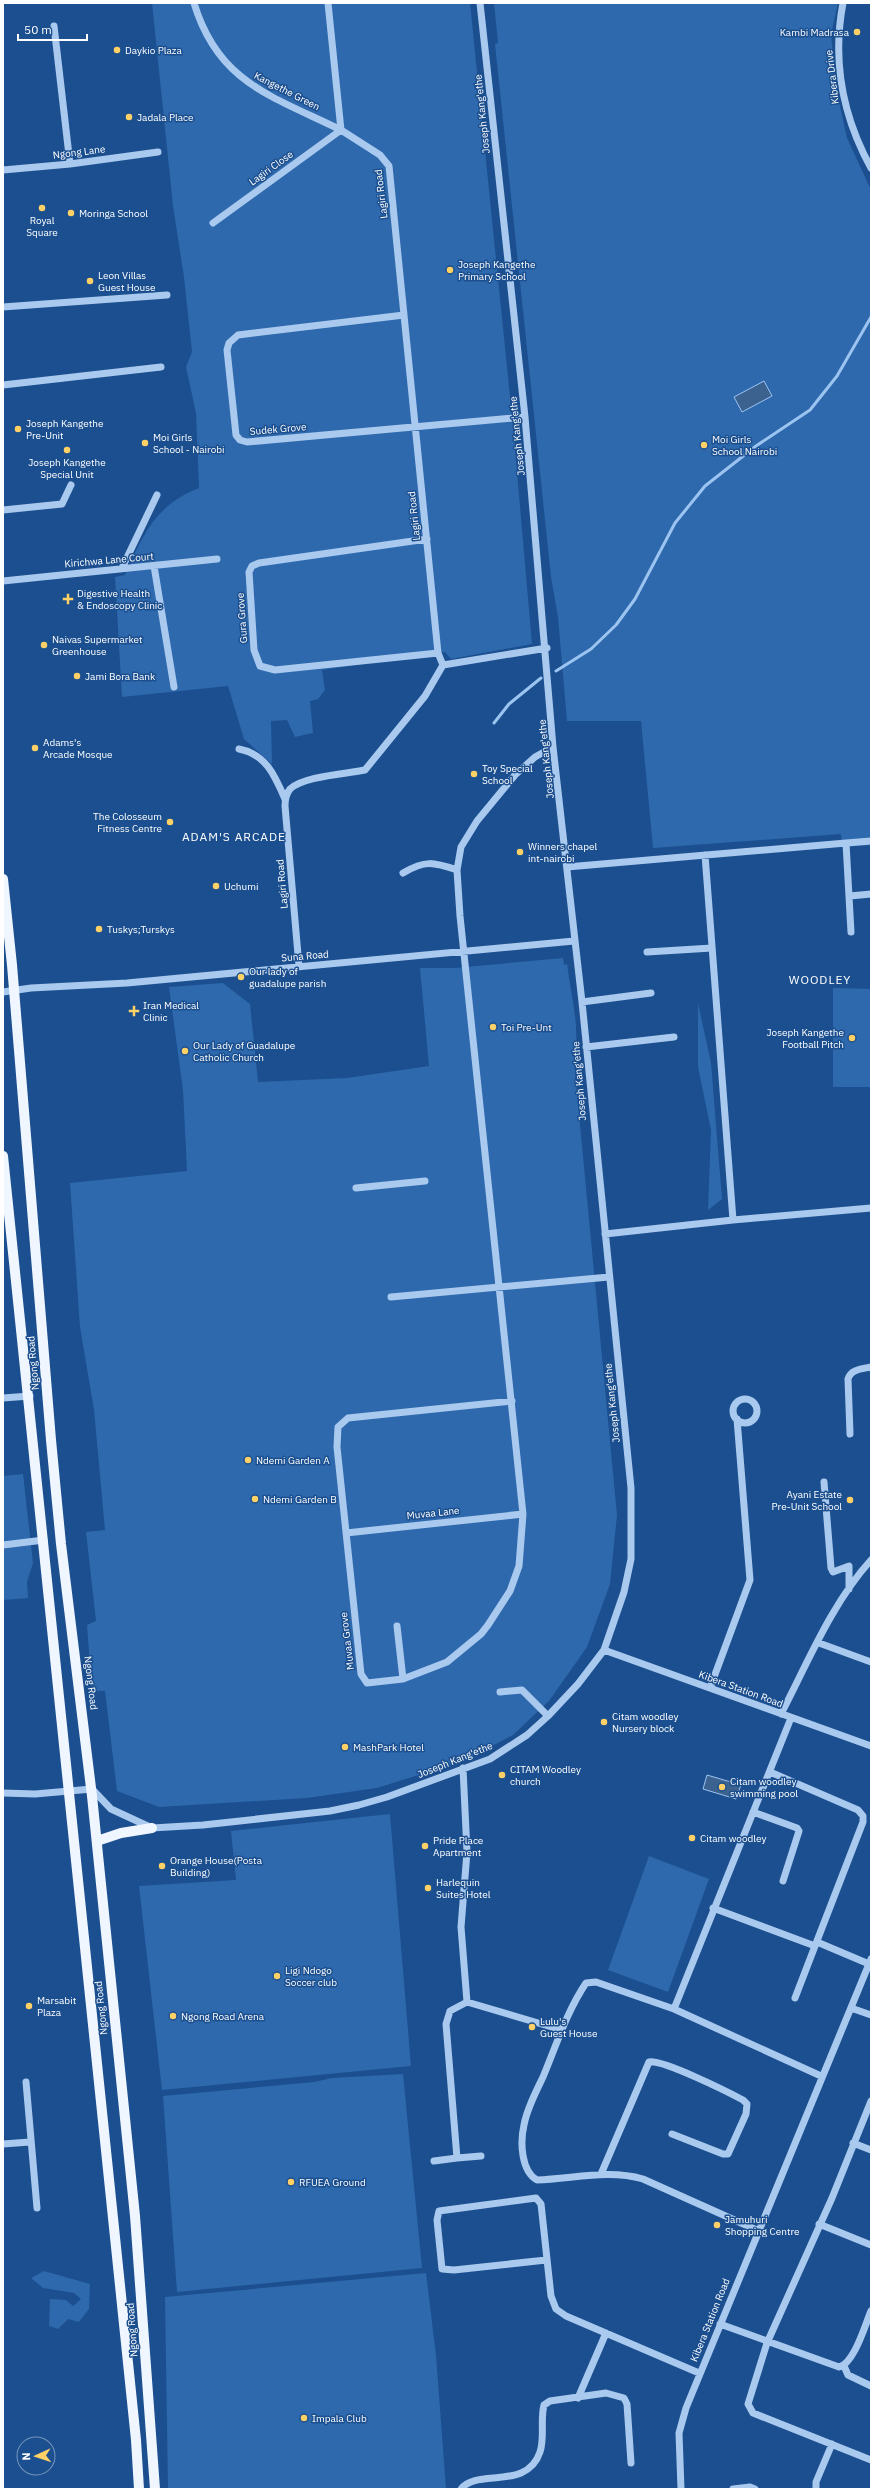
<svg xmlns="http://www.w3.org/2000/svg" width="874" height="2492" font-family="'IBM Plex Sans',sans-serif">
<style>
.green{fill:#2e69ad}
.water{fill:#3c6290;stroke:#9cc4f0}
.lines{fill:none;stroke-linecap:round;stroke-linejoin:round}
.stream{stroke:#9cc4f0;stroke-width:3}
.minor{stroke:#a9c9ee;stroke-width:7}
.major{stroke:#f0f6ff;stroke-width:10}
.poi-dot{fill:#ffd166;stroke:#1b4f8f;stroke-width:1.5}
.labels{text-anchor:middle;dominant-baseline:central;stroke-width:3;stroke-linejoin:round;paint-order:stroke}
.poi-label{font-size:10px;fill:#fff;stroke:#1b4f8f;text-anchor:start}
.street-label{font-size:10px;fill:#fff;stroke:#1b4f8f}
.quarter-label{font-size:12px;letter-spacing:1px;fill:#fff;stroke:#1b4f8f}
</style>
<rect width="100%" height="100%" fill="#1b4f8f"/>
<path class="green" d="M152,3H470L513,426L532,644L451,659L445,652L322,670L325,690L318,699L310,701L313,733L295,737L287,720L271,721L272,764L244,739L228,686L122,697L115,577L125,575C143,535 155,505 199,488L196,413L186,367L192,352L184,277L173,206Z
M494,3H838L831,34L836,88L847,138L871,190V845L842,847L841,834L653,848L641,721H567L558,617L551,577L495,44L498,43Z
M563,958L564,965L567,964C571,995 581,1030 574,1061L617,1515L610,1584L587,1647L549,1701L513,1735L463,1761L377,1788L307,1798L159,1807L117,1791L105,1691H92L87,1625L96,1621L86,1532L105,1530L94,1410L80,1327L70,1183L187,1171L183,1090L169,987L223,983L250,1004L258,1082L347,1078L429,1066L420,968H455Z
M833,988L871,989V1087H833Z
M698,1003L711,1063L722,1199L708,1210L711,1130L698,1067Z
M23,1474L33,1563L27,1582L28,1598L3,1600V1476Z
M390,1814L411,2066L162,2090L139,1886L236,1880L231,1831Z
M649,1856L709,1879L668,1992L608,1970Z
M403,2074L422,2268L177,2292L163,2096L314,2082L332,2078Z
M44,2271L90,2284L89,2309L79,2322L68,2319L58,2329L49,2326L50,2299L66,2300L73,2306L81,2299L74,2293L43,2288L31,2278Z
M426,2273L436,2355L446,2489H168L165,2297Z"/>
<path class="water" d="M764,381L772,396L742,412L734,397Z
M707,1775L741,1785L736,1799L703,1789Z"/>
<g class="lines">
<path class="stream" d="M556,671L591,649L616,625L635,599L675,523L705,486L756,446L810,410L837,376L871,317
M494,723L509,704L541,678"/>
<path class="minor" d="M194,3C218,83 272,96 341,130L213,223
M843,3C832,61 843,117 871,168
M54,26L70,164
M3,170L70,164L158,152
M3,307L167,295
M404,315L238,335L229,343L227,350L236,435L240,440L247,442L525,417
M3,385L161,367
M3,510L62,504L71,485
M427,539L259,563L252,566L249,572L254,650L260,666L275,670L438,653
M154,566L174,687
M122,568L157,495
M3,581L217,559
M443,665L547,648
M239,749C266,754 275,776 285,799
M846,843L871,841
M705,855L733,1220
M567,867L846,843L851,932
M403,873C425,860 433,862 457,870
M850,896L871,894
M647,952L712,948
M299,966L285,806C285,800 286,794 290,789C304,776 346,774 365,770L425,696L443,665L438,653L389,166L380,155L341,130L328,3
M3,992L31,988L127,983L574,941
M582,1002L651,993
M586,1047L674,1037
M356,1188L425,1181
M605,1234L733,1220L871,1208
M391,1297L609,1277
M3,1398L30,1396
M733 1411a12 12 0 1 1 24 0a12 12 0 1 1-24 0Z
M512,1401L348,1418L338,1427L337,1447L361,1674L367,1683L403,1679L447,1662L481,1634L488,1625L510,1591L519,1566L523,1514L460,916L457,870L461,847L477,821L515,775L535,757L553,747
M850,1434L848,1379C851,1369 862,1369 871,1367
M824,1482L831,1568L833,1572L849,1566V1589
M346,1533L523,1514
M3,1545L44,1540
M397,1626L403,1679
M819,1643L871,1662
M604,1650L871,1746
M710,1688L750,1580L737,1419
M500,1692L522,1690L548,1716
M781,1714C808,1662 832,1603 871,1560
M791,1718L674,2009L821,2076
M463,1768L467,1852L461,1927L467,2002L562,2030
M770,1772L858,1810L863,1816V1822L815,1946
M3,1793L35,1794L92,1789L111,1809L152,1828L203,1825L330,1811L359,1805L387,1797L490,1759L527,1735L548,1716L578,1684L604,1650L624,1592L631,1559V1488L582,1002L553,747L525,417L480,3
M753,1812L797,1828L799,1831L783,1881
M713,1908L815,1946L795,1998
M817,1942L869,1964
M851,2008L871,2015
M674,2009L596,1982L586,1983C567,2011 556,2046 543,2077C536,2092 527,2108 524,2125C520,2142 521,2171 537,2180C573,2179 608,2169 643,2179L759,2231
M26,2082L37,2208
M871,2101L832,2198L767,2343L748,2404L753,2413L871,2460
M853,2143L871,2150
M3,2144L30,2142
M457,2158L481,2156
M434,2161L457,2158L446,2024L450,2011L467,2002
M601,2174L649,2062C662,2059 728,2092 743,2100L747,2104L746,2114L728,2154H723L672,2134
M819,2224L871,2245
M546,2260L454,2270L442,2269L437,2220L439,2211L536,2198L541,2204L551,2296L556,2309L566,2316L699,2373
M720,2324L839,2367C854,2364 865,2325 871,2311
M844,2366L848,2375L871,2386
M578,2398L606,2333
M461,2489C477,2468 527,2491 540,2452C545,2437 540,2420 544,2405L550,2401L606,2393L624,2398L627,2404L631,2463
M681,2489L679,2433L686,2408L871,1959
M733,2489L750,2487L755,2489
M816,2489V2482L832,2444"/>
<path class="major" d="M3,879L12,965L51,1440L61,1544L92,1796L135,2216L155,2489
M3,1156L136,2440L139,2489
M97,1841L121,1833L152,1828"/>
</g>
<g class="poi-dot">
<circle cx="857" cy="32" r="4"/>
<circle cx="117" cy="50" r="4"/>
<circle cx="129" cy="117" r="4"/>
<circle cx="42" cy="208" r="4"/>
<circle cx="71" cy="213" r="4"/>
<circle cx="450" cy="270" r="4"/>
<circle cx="90" cy="281" r="4"/>
<circle cx="18" cy="429" r="4"/>
<circle cx="145" cy="443" r="4"/>
<circle cx="704" cy="445" r="4"/>
<circle cx="67" cy="450" r="4"/>
<path d="M66 593h4v4h4v4h-4v4h-4v-4h-4v-4h4z"/>
<circle cx="44" cy="645" r="4"/>
<circle cx="77" cy="676" r="4"/>
<circle cx="35" cy="748" r="4"/>
<circle cx="474" cy="774" r="4"/>
<circle cx="170" cy="822" r="4"/>
<circle cx="520" cy="852" r="4"/>
<circle cx="216" cy="886" r="4"/>
<circle cx="99" cy="929" r="4"/>
<circle cx="241" cy="977" r="4"/>
<path d="M132 1005h4v4h4v4h-4v4h-4v-4h-4v-4h4z"/>
<circle cx="493" cy="1027" r="4"/>
<circle cx="852" cy="1038" r="4"/>
<circle cx="185" cy="1051" r="4"/>
<circle cx="248" cy="1460" r="4"/>
<circle cx="255" cy="1499" r="4"/>
<circle cx="850" cy="1500" r="4"/>
<circle cx="604" cy="1722" r="4"/>
<circle cx="345" cy="1747" r="4"/>
<circle cx="502" cy="1775" r="4"/>
<circle cx="722" cy="1787" r="4"/>
<circle cx="692" cy="1838" r="4"/>
<circle cx="425" cy="1846" r="4"/>
<circle cx="162" cy="1866" r="4"/>
<circle cx="428" cy="1888" r="4"/>
<circle cx="277" cy="1976" r="4"/>
<circle cx="29" cy="2006" r="4"/>
<circle cx="173" cy="2016" r="4"/>
<circle cx="532" cy="2027" r="4"/>
<circle cx="291" cy="2182" r="4"/>
<circle cx="717" cy="2225" r="4"/>
<circle cx="304" cy="2418" r="4"/>
</g>
<g class="labels">
<g class="poi-label">
<text x="849" y="32" text-anchor="end">Kambi Madrasa</text>
<text x="125" y="50">Daykio Plaza</text>
<text x="137" y="117">Jadala Place</text>
<text x="79" y="213">Moringa School</text>
<text x="42" y="220" text-anchor="middle">Royal<tspan x="42" dy="12">Square</tspan></text>
<text x="458" y="264">Joseph Kangethe<tspan x="458" dy="12">Primary School</tspan></text>
<text x="98" y="275">Leon Villas<tspan x="98" dy="12">Guest House</tspan></text>
<text x="26" y="423">Joseph Kangethe<tspan x="26" dy="12">Pre-Unit</tspan></text>
<text x="153" y="437">Moi Girls<tspan x="153" dy="12">School - Nairobi</tspan></text>
<text x="712" y="439">Moi Girls<tspan x="712" dy="12">School Nairobi</tspan></text>
<text x="67" y="462" text-anchor="middle">Joseph Kangethe<tspan x="67" dy="12">Special Unit</tspan></text>
<text x="77" y="593">Digestive Health<tspan x="77" dy="12">&amp; Endoscopy Clinic</tspan></text>
<text x="52" y="639">Naivas Supermarket<tspan x="52" dy="12">Greenhouse</tspan></text>
<text x="85" y="676">Jami Bora Bank</text>
<text x="43" y="742">Adams's<tspan x="43" dy="12">Arcade Mosque</tspan></text>
<text x="482" y="768">Toy Special<tspan x="482" dy="12">School</tspan></text>
<text x="162" y="816" text-anchor="end">The Colosseum<tspan x="162" dy="12">Fitness Centre</tspan></text>
<text x="528" y="846">Winners chapel<tspan x="528" dy="12">int-nairobi</tspan></text>
<text x="224" y="886">Uchumi</text>
<text x="107" y="929">Tuskys;Turskys</text>
<text x="249" y="971">Our lady of<tspan x="249" dy="12">guadalupe parish</tspan></text>
<text x="143" y="1005">Iran Medical<tspan x="143" dy="12">Clinic</tspan></text>
<text x="501" y="1027">Toi Pre-Unt</text>
<text x="844" y="1032" text-anchor="end">Joseph Kangethe<tspan x="844" dy="12">Football Pitch</tspan></text>
<text x="193" y="1045">Our Lady of Guadalupe<tspan x="193" dy="12">Catholic Church</tspan></text>
<text x="256" y="1460">Ndemi Garden A</text>
<text x="842" y="1494" text-anchor="end">Ayani Estate<tspan x="842" dy="12">Pre-Unit School</tspan></text>
<text x="263" y="1499">Ndemi Garden B</text>
<text x="612" y="1716">Citam woodley<tspan x="612" dy="12">Nursery block</tspan></text>
<text x="353" y="1747">MashPark Hotel</text>
<text x="510" y="1769">CITAM Woodley<tspan x="510" dy="12">church</tspan></text>
<text x="730" y="1781">Citam woodley<tspan x="730" dy="12">swimming pool</tspan></text>
<text x="700" y="1838">Citam woodley</text>
<text x="433" y="1840">Pride Place<tspan x="433" dy="12">Apartment</tspan></text>
<text x="170" y="1860">Orange House(Posta<tspan x="170" dy="12">Building)</tspan></text>
<text x="436" y="1882">Harlequin<tspan x="436" dy="12">Suites Hotel</tspan></text>
<text x="285" y="1970">Ligi Ndogo<tspan x="285" dy="12">Soccer club</tspan></text>
<text x="37" y="2000">Marsabit<tspan x="37" dy="12">Plaza</tspan></text>
<text x="181" y="2016">Ngong Road Arena</text>
<text x="540" y="2021">Lulu's<tspan x="540" dy="12">Guest House</tspan></text>
<text x="299" y="2182">RFUEA Ground</text>
<text x="725" y="2219">Jamuhuri<tspan x="725" dy="12">Shopping Centre</tspan></text>
<text x="312" y="2418">Impala Club</text>
</g>
<g class="street-label">
<text transform="translate(832 77) rotate(-97)">Kibera Drive</text>
<text transform="translate(287 91) rotate(27)">Kangethe Green</text>
<text transform="translate(482 114) rotate(-96)">Joseph Kang'ethe</text>
<text transform="translate(79 152) rotate(-7)">Ngong Lane</text>
<text transform="translate(271 168) rotate(-36)">Lagiri Close</text>
<text transform="translate(381 194) rotate(-97)">Lagiri Road</text>
<text transform="translate(278 429) rotate(-5)">Sudek Grove</text>
<text transform="translate(517 436) rotate(-96)">Joseph Kang'ethe</text>
<text transform="translate(414 516) rotate(-96)">Lagiri Road</text>
<text transform="translate(109 560) rotate(-5)">Kirichwa Lane Court</text>
<text transform="translate(242 618) rotate(-94)">Gura Grove</text>
<text transform="translate(546 759) rotate(-96)">Joseph Kang'ethe</text>
<text transform="translate(282 884) rotate(-95)">Lagiri Road</text>
<text transform="translate(305 956) rotate(-5)">Suna Road</text>
<text transform="translate(579 1081) rotate(-95)">Joseph Kang'ethe</text>
<text transform="translate(33 1363) rotate(-95)">Ngong Road</text>
<text transform="translate(612 1403) rotate(-96)">Joseph Kang'ethe</text>
<text transform="translate(433 1513) rotate(-6)">Muvaa Lane</text>
<text transform="translate(347 1641) rotate(-97)">Muvaa Grove</text>
<text transform="translate(91 1683) rotate(83)">Ngong Road</text>
<text transform="translate(741 1689) rotate(20)">Kibera Station Road</text>
<text transform="translate(455 1760) rotate(-22)">Joseph Kang'ethe</text>
<text transform="translate(101 2008) rotate(-96)">Ngong Road</text>
<text transform="translate(710 2320) rotate(-68)">Kibera Station Road</text>
<text transform="translate(132 2330) rotate(-94)">Ngong Road</text>
</g>
<g class="quarter-label">
<text x="234" y="836">ADAM'S ARCADE</text>
<text x="820" y="979">WOODLEY</text>
</g>
</g>
<rect width="874" height="2492" fill="none" stroke="#ffffff" stroke-width="8"/>
<g transform="translate(36 2456) rotate(267)"><circle r="19" fill="#1b4f8f" stroke="#7695bc"/>
<path d="M0-3L7 15L0 10L-7 15Z" fill="#ffd166"/>
<text y="-6" font-size="11" font-weight="bold" text-anchor="middle" fill="#ffffff">N</text>
</g>
<path d="M18 34v6h69v-6" fill="none" stroke="#ffffff" stroke-width="2"/>
<text x="24" y="34" font-size="12" fill="#ffffff" stroke="#1b4f8f" stroke-width="3" paint-order="stroke">50 m</text>
</svg>
